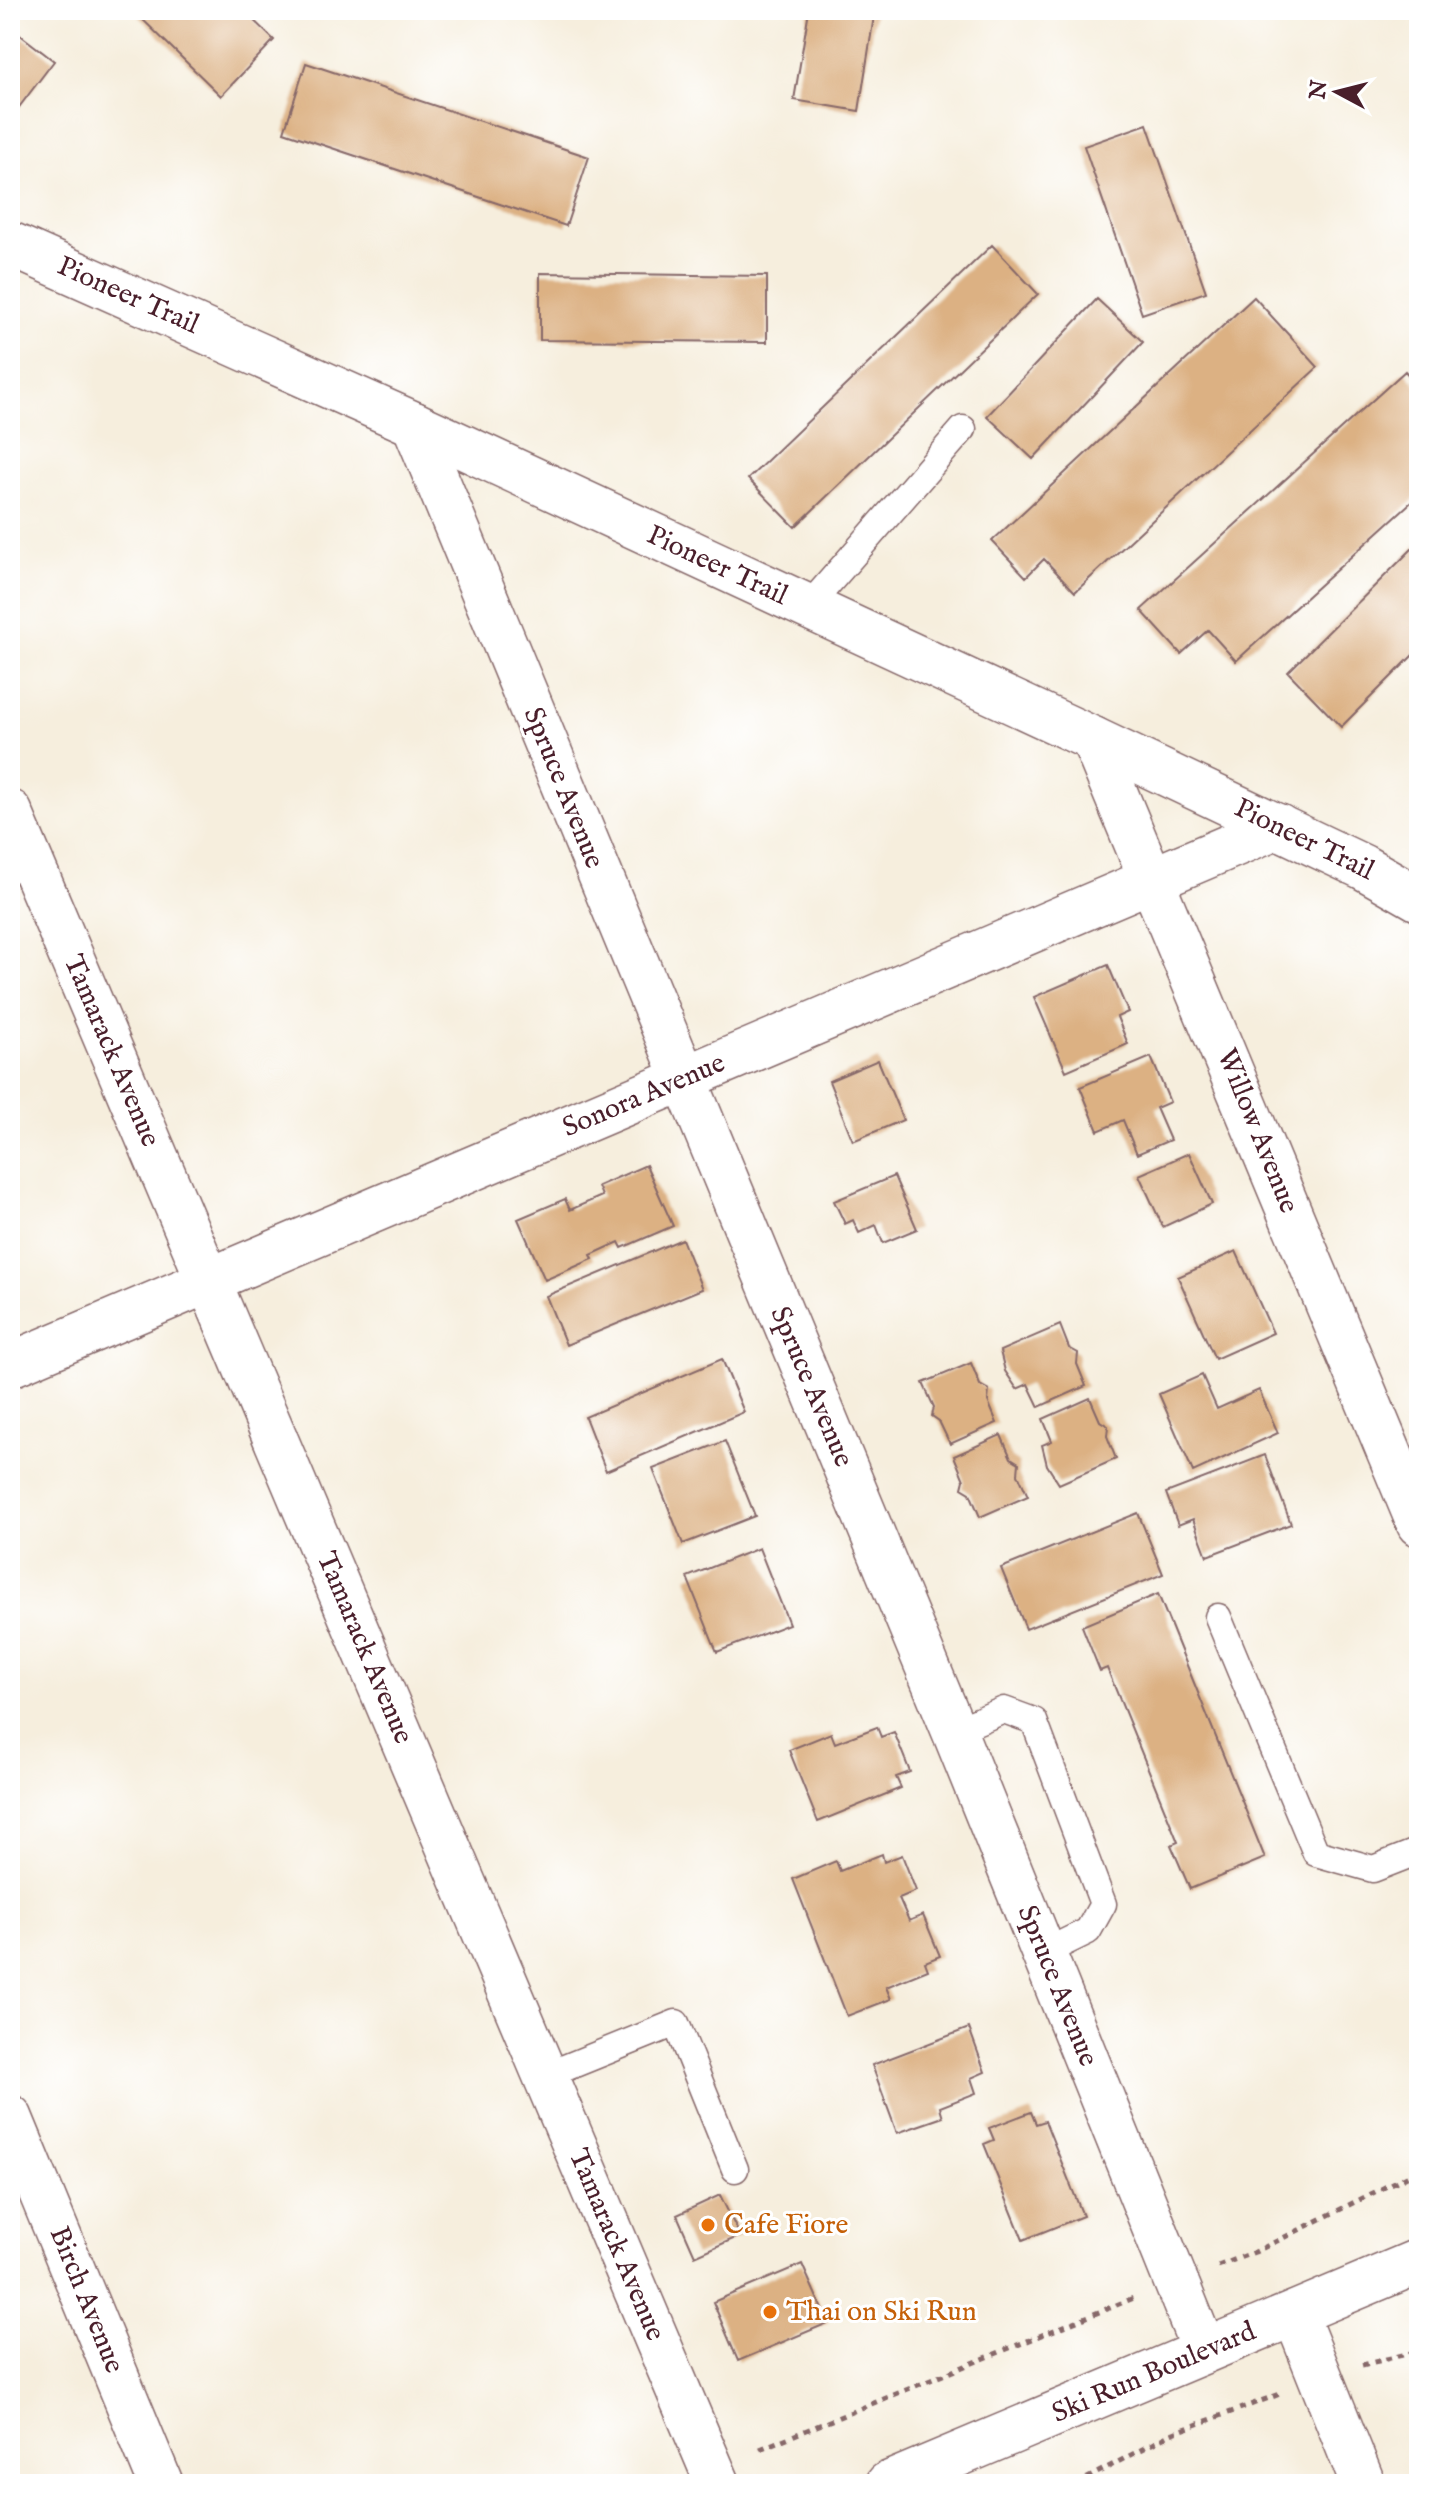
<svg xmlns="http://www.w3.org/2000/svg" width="1429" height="2494" font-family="'IM FELL English',serif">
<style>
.building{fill:#dcb183}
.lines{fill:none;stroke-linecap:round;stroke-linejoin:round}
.lane-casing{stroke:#866769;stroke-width:29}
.street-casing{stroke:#866769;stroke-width:47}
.secondary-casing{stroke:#866769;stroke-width:47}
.path{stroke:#866769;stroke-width:5;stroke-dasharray:6 6;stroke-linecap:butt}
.lane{stroke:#fff;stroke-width:26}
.street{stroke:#fff;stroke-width:44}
.secondary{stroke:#fff;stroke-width:44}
.food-dot{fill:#e8710a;stroke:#fff;stroke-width:3}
.labels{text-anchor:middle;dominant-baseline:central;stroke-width:6;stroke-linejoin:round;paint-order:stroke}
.street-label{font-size:28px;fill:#4a1f2b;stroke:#fff}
.food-label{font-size:28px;fill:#c56008;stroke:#fff;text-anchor:start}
</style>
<rect width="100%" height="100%" fill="#fff"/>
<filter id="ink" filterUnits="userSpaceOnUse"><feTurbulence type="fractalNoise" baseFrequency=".0125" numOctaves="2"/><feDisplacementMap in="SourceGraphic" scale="16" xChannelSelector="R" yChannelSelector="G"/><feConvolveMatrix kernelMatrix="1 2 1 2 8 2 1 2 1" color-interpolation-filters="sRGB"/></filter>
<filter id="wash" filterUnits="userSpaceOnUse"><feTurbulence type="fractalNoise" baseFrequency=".006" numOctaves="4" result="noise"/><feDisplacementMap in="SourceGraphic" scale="32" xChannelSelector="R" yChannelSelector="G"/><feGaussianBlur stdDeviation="1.8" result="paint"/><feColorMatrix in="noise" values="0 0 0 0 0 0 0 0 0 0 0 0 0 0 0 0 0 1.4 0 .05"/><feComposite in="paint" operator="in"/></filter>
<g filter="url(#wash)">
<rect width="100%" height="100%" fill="#f6eedd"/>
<g id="blocks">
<path class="building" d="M133,10H243L274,40L221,96Z
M809,10H875L859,111L794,100Z
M10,27L54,61L10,119Z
M306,63L589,157L566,226L284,132Z
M1147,124L1206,292L1142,314L1084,146Z
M992,245L1038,294L795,527L748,479Z
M540,273L767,276V342L540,340Z
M1254,297L1318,367L1075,592L1044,559L1026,577L992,541Z
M1097,299L1143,342L1033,459L987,416Z
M1405,371L1419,387V495L1236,661L1208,630L1181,654L1141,610Z
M1419,542V649L1341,727L1288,672Z
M1108,965L1128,1012L1117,1017L1128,1044L1066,1071L1034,997Z
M1151,1057L1170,1102L1156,1108L1170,1140L1137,1154L1123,1120L1098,1131L1080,1087Z
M878,1060L903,1120L853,1141L829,1081Z
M1189,1153L1212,1204L1163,1227L1139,1175Z
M646,1165L673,1226L622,1248L619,1242L591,1255L593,1259L545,1280L518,1219L565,1199L570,1210L602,1196L598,1186Z
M894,1176L917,1229L883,1243L876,1225L859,1233L853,1220L845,1224L834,1201Z
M682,1239L702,1289L566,1345L546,1296Z
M1236,1251L1273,1333L1215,1359L1178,1277Z
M1060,1325L1069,1348L1078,1353L1077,1364L1086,1386L1039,1407L1028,1384L1017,1389L1005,1371L1000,1351Z
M722,1359L744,1412L606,1471L585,1417Z
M971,1363L980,1385L989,1390L988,1401L997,1423L950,1444L939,1421L932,1416L934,1407L923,1383Z
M1202,1375L1217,1409L1259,1390L1278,1433L1193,1472L1159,1394Z
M1090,1398L1100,1421L1108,1426L1107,1436L1116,1459L1059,1484L1047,1465L1042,1445L1052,1441L1043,1419Z
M1001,1435L1011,1458L1019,1463L1018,1474L1028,1496L980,1517L970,1493L962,1488L964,1480L954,1456Z
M725,1441L755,1516L683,1544L653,1469Z
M1265,1455L1291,1524L1207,1556L1193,1519L1178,1525L1166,1493Z
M1138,1513L1163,1574L1026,1629L1001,1568Z
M759,1548L789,1624L717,1652L687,1577Z
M1158,1594L1265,1858L1190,1889L1171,1845L1178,1842L1107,1668L1100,1671L1082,1626Z
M877,1727L881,1737L894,1732L910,1772L896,1777L901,1788L818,1822L789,1750L831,1733L835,1743Z
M882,1854L884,1862L902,1855L916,1891L899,1898L909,1921L923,1915L940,1956L925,1962L928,1970L886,1987L891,1999L847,2016L793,1879L836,1861L840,1871Z
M969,2028L985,2072L971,2078L976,2093L940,2107L943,2117L897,2133L872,2065Z
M1031,2112L1036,2124L1045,2121L1083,2216L1023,2240L984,2144L994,2140L989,2128Z
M720,2195L740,2236L695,2256L677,2215Z
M802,2264L828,2323L738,2361L713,2302Z"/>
</g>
</g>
<g filter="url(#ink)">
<use href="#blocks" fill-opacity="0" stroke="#866769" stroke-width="2"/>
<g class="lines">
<g class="lane-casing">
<path id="lane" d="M807,608L963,429
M1218,1617L1316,1853L1373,1869L1419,1851
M954,1731L1004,1710L1034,1721L1103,1904L1088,1931L1043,1953
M545,2076L676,2023L735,2169"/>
</g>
<g class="street-casing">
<path id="street" d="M414,424L954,1731L1204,2351
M1093,739L1419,1524
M10,1365L1278,826
M10,2117L161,2484
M1295,2314L1363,2484"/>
</g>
<g class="secondary-casing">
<path id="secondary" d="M10,244L414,424L1093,739L1363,867L1419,899
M10,812L718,2484
M888,2484L1419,2261"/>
</g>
<path class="path" d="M1218,2266L1255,2252L1419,2170
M1362,2365L1419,2351
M760,2449L1136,2297
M1076,2484L1171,2434L1280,2394"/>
<use href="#lane" class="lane"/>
<use href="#street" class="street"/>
<use href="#secondary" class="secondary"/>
</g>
</g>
<g class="food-dot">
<circle cx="708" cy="2225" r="8"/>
<circle cx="770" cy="2312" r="8"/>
</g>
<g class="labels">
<g class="street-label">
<text transform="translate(128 296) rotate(24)">Pioneer Trail</text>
<text transform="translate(717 566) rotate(25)">Pioneer Trail</text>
<text transform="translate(563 788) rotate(68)">Spruce Avenue</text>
<text transform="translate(1304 840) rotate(26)">Pioneer Trail</text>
<text transform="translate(111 1051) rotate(67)">Tamarack Avenue</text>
<text transform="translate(644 1096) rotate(-23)">Sonora Avenue</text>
<text transform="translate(1257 1131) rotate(68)">Willow Avenue</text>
<text transform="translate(811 1387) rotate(67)">Spruce Avenue</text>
<text transform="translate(364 1648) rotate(67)">Tamarack Avenue</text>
<text transform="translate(1057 1986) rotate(68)">Spruce Avenue</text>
<text transform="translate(616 2245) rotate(67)">Tamarack Avenue</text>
<text transform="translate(86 2300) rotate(68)">Birch Avenue</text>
<text transform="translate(1154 2373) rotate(-23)">Ski Run Boulevard</text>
</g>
<g class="food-label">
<text x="724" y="2225">Cafe Fiore</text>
<text x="786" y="2312">Thai on Ski Run</text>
</g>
</g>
<rect width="1429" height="2494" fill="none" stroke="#fff" stroke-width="40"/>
<g transform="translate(1337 92) rotate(277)" stroke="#ffffff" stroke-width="6" paint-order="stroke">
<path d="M0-6L14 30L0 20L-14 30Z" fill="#4a1f2b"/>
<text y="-12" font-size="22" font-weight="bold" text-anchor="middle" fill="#4a1f2b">N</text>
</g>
</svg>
